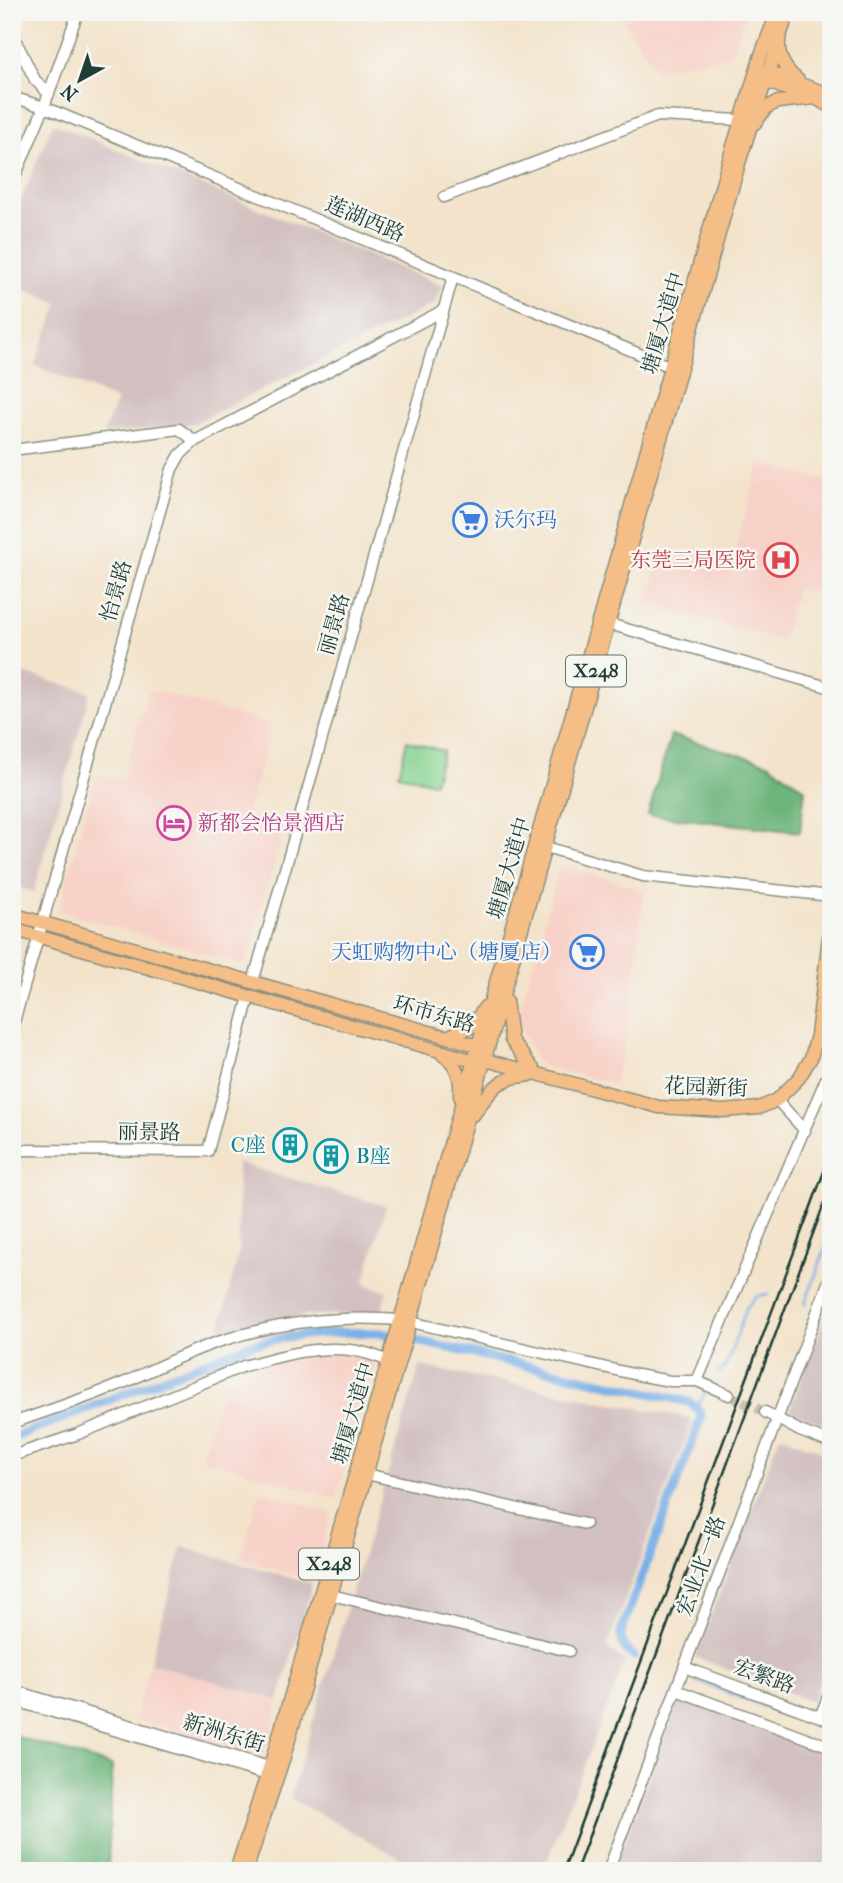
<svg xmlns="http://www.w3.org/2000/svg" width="843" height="1883" font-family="'IM FELL French Canon','Noto Serif SC',serif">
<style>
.built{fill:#f7d1c7}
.industrial{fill:#d2bfc0}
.green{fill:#87d391;stroke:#538862;stroke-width:2}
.forest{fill:#6db57b;stroke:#467958;stroke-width:2}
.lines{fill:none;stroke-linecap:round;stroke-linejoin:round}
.stream{stroke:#78afe7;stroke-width:2.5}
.canal{stroke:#78afe7;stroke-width:9}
.minor-tunnel{stroke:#c9c2ad;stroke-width:10;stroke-dasharray:10 5;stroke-linecap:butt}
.minor-casing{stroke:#899080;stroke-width:13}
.major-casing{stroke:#899080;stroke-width:15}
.minor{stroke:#fff;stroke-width:10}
.major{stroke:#f6be87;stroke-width:12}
.rail{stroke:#1f3d34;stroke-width:2.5}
.labels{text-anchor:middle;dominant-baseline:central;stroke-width:5;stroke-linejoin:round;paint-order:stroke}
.shield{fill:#f6f6f2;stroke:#60746d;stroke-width:2}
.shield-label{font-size:19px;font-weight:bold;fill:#1f3d34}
.street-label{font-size:21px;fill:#1f3d34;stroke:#f6f6f2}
.shop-label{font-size:21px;fill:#366cbe;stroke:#f6f6f2;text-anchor:start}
.health-label{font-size:21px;fill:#be3a42;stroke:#f6f6f2;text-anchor:end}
.hotel-label{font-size:21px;fill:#b23c85;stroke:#f6f6f2;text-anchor:start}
.culture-label{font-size:21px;fill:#0d838f;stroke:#f6f6f2;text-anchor:end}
</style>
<rect width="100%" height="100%" fill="#f6f6f2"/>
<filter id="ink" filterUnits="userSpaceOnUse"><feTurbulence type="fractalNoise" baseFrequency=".0143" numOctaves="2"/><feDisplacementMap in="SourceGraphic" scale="14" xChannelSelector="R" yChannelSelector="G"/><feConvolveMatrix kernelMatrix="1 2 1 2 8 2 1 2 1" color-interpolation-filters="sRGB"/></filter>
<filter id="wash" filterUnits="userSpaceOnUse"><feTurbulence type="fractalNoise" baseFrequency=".00686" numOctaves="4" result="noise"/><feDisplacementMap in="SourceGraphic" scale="28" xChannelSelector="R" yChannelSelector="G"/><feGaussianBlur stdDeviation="1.57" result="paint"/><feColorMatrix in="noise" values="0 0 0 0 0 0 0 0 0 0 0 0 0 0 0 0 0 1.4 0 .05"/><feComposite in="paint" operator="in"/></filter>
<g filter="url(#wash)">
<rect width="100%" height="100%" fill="#f3e3cb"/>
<path class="built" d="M617,12H747L731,55L656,70Z
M760,463L831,482V597L797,588L782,641L647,603L662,550L729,569Z
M148,689L272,725L246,817L284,828L245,965L58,911L96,774L122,781Z
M560,865L644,890L631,1014L614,1084L540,1065L516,1023Z
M332,1353L356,1356L376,1362L336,1498L201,1458L224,1380L272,1364Z
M260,1491L332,1513L311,1584L298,1576L240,1559Z
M150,1663L279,1700L264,1756L134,1719Z"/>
<path class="industrial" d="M53,123L443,286L436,303L195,423L103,434L117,400L34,365L59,304L12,284V221Z
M12,670L90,692L34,892L12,886Z
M237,1163L386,1206L364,1284L387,1291L381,1313L309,1315L263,1324L218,1336L239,1251Z
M831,1302V1427L789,1411Z
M420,1366L693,1419L607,1647L625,1661L543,1871H424L290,1798Z
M780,1435L831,1455V1652L812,1702L695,1657Z
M182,1547L312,1584L279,1700L150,1663Z
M681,1695L831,1753V1871H613Z"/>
<path class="green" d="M407,741L443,751L434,783L399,774Z"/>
<path class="forest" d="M671,735L768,763L805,789L800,832L648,815Z
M12,1735L112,1766L108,1871H12Z"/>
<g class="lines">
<path class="stream" d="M805,1304L831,1233
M719,1373L726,1366L747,1307L756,1296L768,1294
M696,1407L705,1394
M694,1680L831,1731"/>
<path class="canal" d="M12,1438L249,1345C293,1333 336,1331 382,1333L689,1402L700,1411L701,1418L621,1632C622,1644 623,1650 634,1656"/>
</g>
</g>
<g filter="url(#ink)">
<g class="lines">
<path class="minor-tunnel" d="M729,1395L765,1412"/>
<g class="minor-casing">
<path id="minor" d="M12,33L35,80L49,94
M12,97L44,107L671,367
M12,184L44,107L78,12
M444,197L658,116L741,120
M12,450L179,429L195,441
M609,624L831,688
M546,847L643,876L831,896
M253,982L453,277
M12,1029L172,469L180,455L195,441L442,311
M777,1100L805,1131
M12,1150L208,1151L249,997
M411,1322L637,1375L670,1381H697L729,1395
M697,1381L831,1067
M765,1412L800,1431L831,1443
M12,1423C51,1410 90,1397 128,1381C158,1367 189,1351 221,1341C279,1322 340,1315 400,1320
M12,1456L78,1434L244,1366C280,1356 320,1344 357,1351C368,1353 378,1357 389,1361
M366,1474L585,1524
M331,1595L569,1651
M684,1667L831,1721
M12,1690L269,1767L276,1773
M676,1690L831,1747
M12,1700L267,1775H275
M820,1717L831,1689
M608,1871L831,1275"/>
</g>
<g class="major-casing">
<path id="major" d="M779,42C778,58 786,71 798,80
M767,72L831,95
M764,81L810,97
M755,123L767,107L778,102L815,98L831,107
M12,914L479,1046L482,1054
M12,929L475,1061L486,1060L659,1107L723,1111L759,1108L777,1100L799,1078L811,1058L817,1035L831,920
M506,1000L511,1040L537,1074
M446,1037L471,1027L485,1007
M443,1055C458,1065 461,1078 460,1096
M474,1114C493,1088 497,1078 530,1075
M236,1871L273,1756L398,1328L730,156L761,55L777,12
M246,1871L283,1760L408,1330L740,160L788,12"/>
</g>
<use href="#minor" class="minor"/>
<use href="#major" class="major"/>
<path class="rail" d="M563,1871L831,1153
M576,1871L831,1185"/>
</g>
</g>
<defs>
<g id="supermarket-ring" transform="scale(1.75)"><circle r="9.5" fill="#f6f6f2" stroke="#3f7fe0" stroke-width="1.5"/><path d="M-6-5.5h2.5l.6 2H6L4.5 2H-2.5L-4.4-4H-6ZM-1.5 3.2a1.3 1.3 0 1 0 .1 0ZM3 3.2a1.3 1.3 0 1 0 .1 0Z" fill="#3f7fe0"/></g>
<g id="hospital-ring" transform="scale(1.75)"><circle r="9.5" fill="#f6f6f2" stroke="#e0444e" stroke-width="1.5"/><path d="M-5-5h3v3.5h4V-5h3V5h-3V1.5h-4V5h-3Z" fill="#e0444e"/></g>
<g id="hotel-ring" transform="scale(1.75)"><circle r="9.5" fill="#f6f6f2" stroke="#d1479c" stroke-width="1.5"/><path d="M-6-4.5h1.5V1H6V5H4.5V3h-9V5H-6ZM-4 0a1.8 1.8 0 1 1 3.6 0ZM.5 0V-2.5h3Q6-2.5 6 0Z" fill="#d1479c"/></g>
<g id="building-ring" transform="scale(1.75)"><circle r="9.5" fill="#f6f6f2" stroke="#0f9aa8" stroke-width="1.5"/><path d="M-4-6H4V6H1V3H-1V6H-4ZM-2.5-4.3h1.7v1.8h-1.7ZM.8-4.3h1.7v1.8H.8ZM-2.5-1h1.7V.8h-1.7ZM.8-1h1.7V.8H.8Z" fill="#0f9aa8"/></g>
</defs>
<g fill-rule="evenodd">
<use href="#supermarket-ring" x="470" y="520"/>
<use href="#hospital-ring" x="781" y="560"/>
<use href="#hotel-ring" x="174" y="823"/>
<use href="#supermarket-ring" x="587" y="952"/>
<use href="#building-ring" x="290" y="1145"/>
<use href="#building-ring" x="331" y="1156"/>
</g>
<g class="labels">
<g class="shield">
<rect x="566" y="655.5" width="60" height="31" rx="5"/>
<rect x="299" y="1548.5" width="60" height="31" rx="5"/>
</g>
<g class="shield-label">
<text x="596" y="671">X248</text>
<text x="329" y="1564">X248</text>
</g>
<g class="street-label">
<text transform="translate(365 219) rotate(23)">莲湖西路</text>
<text transform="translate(663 323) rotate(-74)">塘厦大道中</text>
<text transform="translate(116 591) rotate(-74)">怡景路</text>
<text transform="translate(334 624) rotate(-74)">丽景路</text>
<text transform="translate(509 868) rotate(-74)">塘厦大道中</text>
<text transform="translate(434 1014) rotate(16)">环市东路</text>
<text transform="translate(706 1087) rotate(2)">花园新街</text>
<text transform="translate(149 1132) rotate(1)">丽景路</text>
<text transform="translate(353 1413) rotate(-74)">塘厦大道中</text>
<text transform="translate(701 1566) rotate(-70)">宏业北一路</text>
<text transform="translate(764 1676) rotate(20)">宏繁路</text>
<text transform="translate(224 1733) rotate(17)">新洲东街</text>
</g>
<g class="shop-label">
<text x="494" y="520">沃尔玛</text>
<text x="562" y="952" text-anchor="end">天虹购物中心（塘厦店）</text>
</g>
<g class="health-label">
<text x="756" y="560">东莞三局医院</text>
</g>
<g class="hotel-label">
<text x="198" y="823">新都会怡景酒店</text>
</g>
<g class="culture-label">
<text x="266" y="1145">C座</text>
<text x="356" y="1156" text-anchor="start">B座</text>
</g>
</g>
<rect width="843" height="1883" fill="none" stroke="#f6f6f2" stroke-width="42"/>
<g transform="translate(80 80) rotate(220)" stroke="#f6f6f2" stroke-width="5" paint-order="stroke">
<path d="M0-5L12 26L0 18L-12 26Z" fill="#1f3d34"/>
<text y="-10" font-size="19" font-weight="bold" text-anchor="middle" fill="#1f3d34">N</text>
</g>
</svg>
